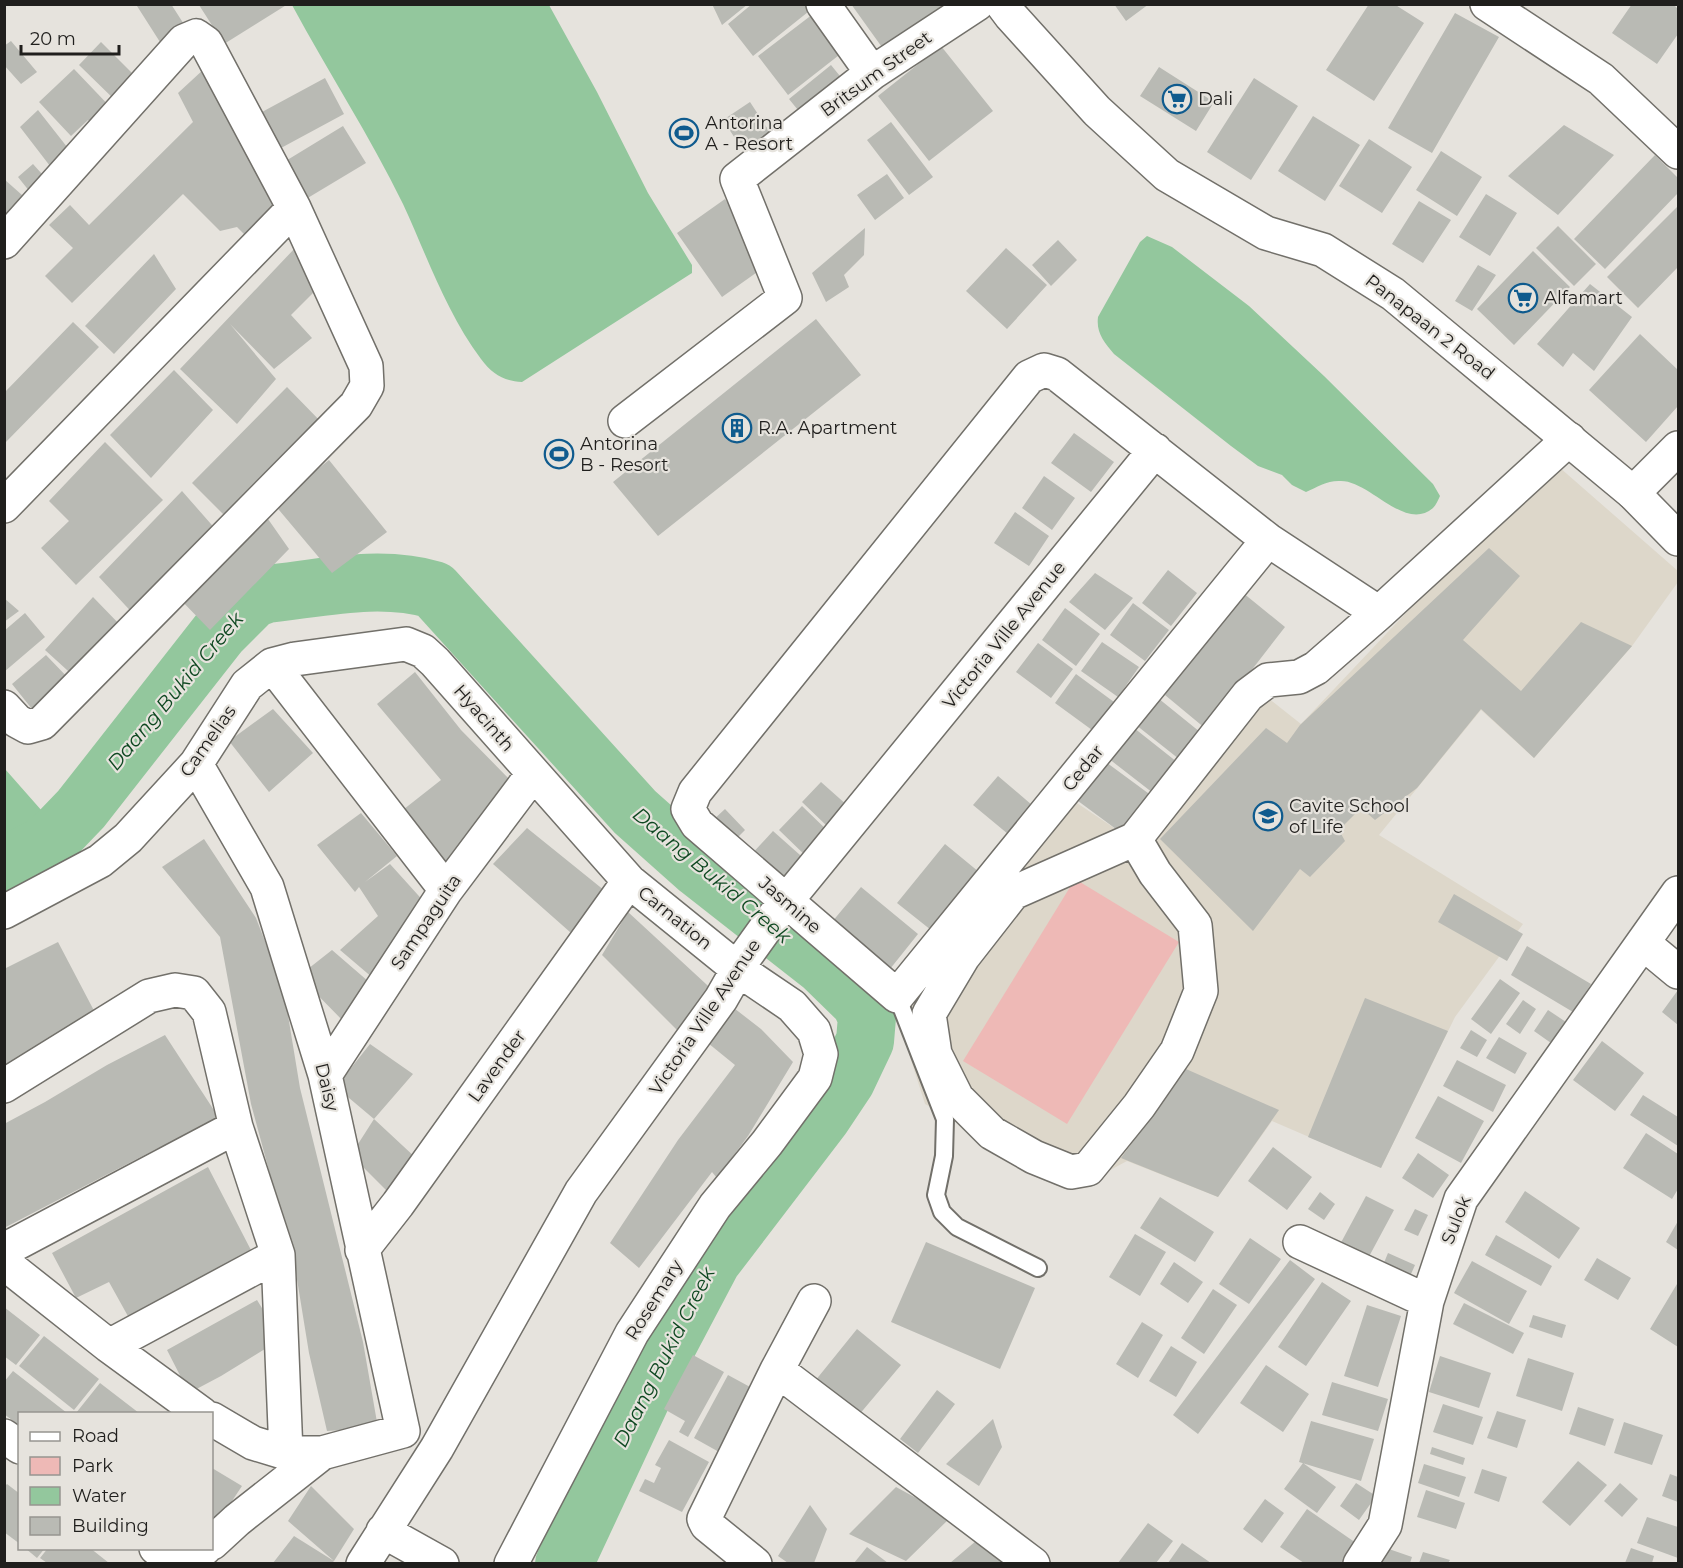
<svg xmlns="http://www.w3.org/2000/svg" width="1683" height="1568" font-family="Montserrat,sans-serif">
<style>
.built{fill:#ddd7ca}
.green{fill:#eeb9b6}
.water{fill:#93c79d}
.lines{fill:none;stroke-linecap:round;stroke-linejoin:round}
.river{stroke:#93c79d;stroke-width:58}
.building{fill:#b9bab4}
.service-casing{stroke:#72706a;stroke-width:20}
.minor-casing{stroke:#72706a;stroke-width:36}
.tertiary-casing{stroke:#72706a;stroke-width:36}
.service{stroke:#fff;stroke-width:16}
.minor{stroke:#fff;stroke-width:33}
.tertiary{stroke:#fff;stroke-width:33}
.labels{text-anchor:middle;dominant-baseline:central;stroke-width:4.5;stroke-linejoin:round;paint-order:stroke}
.street-label{font-size:18px;fill:#201f1d;stroke:#e6e3dd}
.poi-label{font-size:18px;fill:#201f1d;stroke:#e6e3dd;text-anchor:start}
.water-label{font-size:20px;font-style:italic;fill:#0e4821;stroke:#e6e3dd}
</style>
<rect width="100%" height="100%" fill="#e6e3dd"/>
<path class="built" d="M1559,467L1678,571V582L1632,646L1534,758L1481,710L1379,835L1523,924L1455,1017L1381,1168L1272,1121L1218,1197L1127,1161L1075,1189L925,1104L904,1038L911,989L1068,797L1126,836L1249,683L1301,724L1507,506Z"/>
<path class="green" d="M1075,879L1179,942L1067,1124L963,1061Z"/>
<path class="water" d="M292,5H549L597,92L648,193L692,265V273L522,382C504,381 492,374 481,359C446,312 427,256 403,204C370,136 328,72 292,5Z
M1147,236L1172,247L1249,306L1324,376L1433,484L1440,496C1438,500 1436,505 1433,508C1405,532 1370,481 1341,481C1328,480 1317,487 1306,492L1292,485L1282,475L1258,466L1231,446L1114,354C1104,342 1096,333 1098,317L1140,242Z
M5,769L57,828L5,854H4Z"/>
<g class="lines">
<path class="river" d="M4,866L42,847L57,834L81,809L219,633L253,599L267,594C322,588 380,574 434,590L635,812L699,869L823,966L860,1002L867,1017L865,1041L846,1081L822,1117L712,1261L655,1369L564,1564"/>
</g>
<path class="building" d="M139,4H171L187,29L167,53L137,6Z
M201,4H288L224,44L199,5Z
M712,4H748L722,25Z
M752,4H810L813,8L753,56L728,24Z
M851,4H949L884,50Z
M1114,4H1149L1126,21Z
M1369,4H1394L1424,23L1374,101L1326,70Z
M1632,4H1673L1678,9V34L1657,64L1612,33Z
M1455,13L1499,37L1432,153L1388,128Z
M813,14L843,52L788,95L758,56Z
M11,41L37,72L21,84L4,65V46Z
M101,42L142,83L120,105L79,65Z
M941,46L993,111L929,161L878,96Z
M831,65L848,86L806,120L789,99Z
M1159,67L1214,102L1196,131L1140,96Z
M74,69L116,113L98,130L88,120L71,136L39,102Z
M204,69L275,207L246,236L237,227L220,231L183,194L72,303L45,276L73,248L49,225L70,205L89,225L193,122L178,93Z
M325,78L344,114L281,148L262,112Z
M1254,78L1298,106L1251,180L1207,152Z
M750,102L773,137L746,155L723,120Z
M38,110L71,152L50,166L20,127Z
M1313,116L1360,145L1325,201L1278,171Z
M891,122L933,177L909,195L867,140Z
M1564,125L1614,155L1558,215L1508,176Z
M343,126L366,163L306,199L284,162Z
M1369,139L1412,167L1382,213L1339,186Z
M1441,151L1482,177L1457,216L1416,190Z
M1655,155L1678,178V193L1605,269L1574,239Z
M33,164L50,183L34,197L18,177Z
M887,174L904,198L875,220L857,195Z
M4,179L31,203L4,233Z
M1486,194L1517,213L1490,256L1459,237Z
M725,199L770,263L722,297L677,233Z
M1419,201L1451,220L1423,263L1392,244Z
M1678,206V267L1638,308L1607,277Z
M1558,226L1596,264L1574,286L1536,248Z
M865,228L864,255L844,275L849,287L826,302L812,273Z
M1058,240L1077,260L1051,286L1032,265Z
M296,247L319,287L291,315L312,338L274,369L230,324L276,379L237,424L180,369Z
M1006,248L1047,285L1007,329L966,291Z
M1533,251L1570,287L1514,345L1477,309Z
M154,254L176,289L114,354L85,326Z
M1478,265L1496,275L1472,311L1455,301Z
M1590,284L1632,317L1594,371L1573,353L1563,367L1537,344Z
M816,319L861,375L658,536L613,482Z
M73,322L99,347L4,444V393Z
M1640,334L1678,370V406L1646,442L1589,390Z
M174,370L213,410L151,478L110,435Z
M287,387L324,425L233,524L192,483Z
M1074,433L1114,462L1091,492L1051,463Z
M105,442L163,500L76,585L41,548L69,521L49,501Z
M329,460L387,532L332,573L274,504Z
M1044,476L1075,498L1052,530L1022,508Z
M182,491L218,532L138,619L99,577Z
M261,509L289,549L210,630L177,596Z
M1015,512L1049,536L1029,566L994,543Z
M1489,548L1520,576L1463,640L1521,691L1581,622L1632,646L1534,758L1481,709L1417,788L1375,820L1361,808L1339,830L1345,841L1310,877L1300,869L1253,931L1160,839L1266,728L1287,743L1300,725Z
M1168,570L1197,593L1171,626L1142,603Z
M1095,573L1133,598L1105,630L1069,602Z
M1237,588L1285,627L1206,729L1165,695L1183,662Z
M93,597L123,628L78,680L45,650Z
M4,598L19,611L4,622Z
M1133,603L1169,630L1145,661L1110,635Z
M1065,608L1100,634L1076,666L1042,640Z
M25,613L45,637L4,672V631Z
M1102,642L1139,667L1118,697L1081,671Z
M1038,643L1073,669L1051,698L1016,672Z
M46,655L72,682L36,714L12,684Z
M415,672L461,730L517,787L446,873L399,813L441,780L377,704Z
M1076,674L1114,702L1092,730L1055,703Z
M1153,694L1200,732L1179,759L1131,721Z
M273,709L313,753L269,792L229,741Z
M1129,724L1177,762L1153,793L1104,755Z
M1099,757L1152,796L1124,835L1070,795Z
M998,776L1032,805L1008,834L973,805Z
M821,782L848,806L828,827L802,802Z
M802,806L832,835L809,859L779,830Z
M725,809L745,830L731,844L711,822Z
M361,813L397,856L365,882L390,864L427,905L380,984L340,950L378,916L359,887L355,892L317,845Z
M527,828L610,895L579,940L493,864Z
M773,831L809,863L791,882L777,870L771,877L749,857Z
M204,839L256,918L284,991L300,1088L363,1342L378,1428L327,1431L309,1353L295,1267L251,1104L220,937L162,867Z
M945,844L979,872L931,930L897,903Z
M861,887L918,934L890,969L832,922Z
M1454,894L1523,934L1507,961L1438,922Z
M628,912L719,996L679,1032L602,955Z
M58,942L101,1024L4,1072V969Z
M1527,946L1591,984L1573,1012L1511,975Z
M332,950L376,988L348,1026L299,976Z
M1500,979L1520,993L1491,1034L1471,1019Z
M1678,990V1025L1662,1012Z
M1365,998L1448,1031L1381,1168L1308,1137Z
M1523,1000L1536,1009L1520,1034L1506,1024Z
M730,1005L761,1029L793,1062L748,1136L717,1178L712,1172L639,1268L610,1243L678,1140L735,1065L703,1039Z
M1548,1010L1566,1022L1551,1043L1534,1031Z
M1471,1030L1487,1040L1477,1057L1460,1048Z
M165,1035L221,1121L158,1148L4,1228V1124L45,1102L107,1065Z
M1499,1037L1527,1053L1515,1074L1486,1058Z
M1602,1041L1644,1073L1615,1111L1573,1080Z
M370,1044L413,1074L374,1119L336,1087Z
M1457,1060L1506,1085L1493,1112L1443,1086Z
M1186,1069L1279,1110L1218,1197L1121,1158Z
M1643,1095L1678,1117V1146L1630,1115Z
M1438,1096L1484,1121L1461,1163L1415,1138Z
M374,1119L417,1159L395,1199L351,1155Z
M1646,1133L1678,1154V1189L1672,1199L1623,1168Z
M1273,1147L1312,1177L1287,1210L1248,1181Z
M1418,1153L1449,1175L1433,1198L1402,1178Z
M208,1167L253,1254L129,1318L109,1282L76,1298L52,1253Z
M1525,1191L1580,1228L1559,1259L1505,1222Z
M1320,1192L1335,1204L1324,1220L1308,1209Z
M1366,1196L1394,1210L1365,1264L1337,1250Z
M1160,1197L1214,1232L1195,1262L1140,1228Z
M1415,1209L1428,1215L1418,1236L1404,1230Z
M1678,1221V1250L1666,1242Z
M1135,1234L1166,1252L1140,1296L1109,1277Z
M1496,1235L1552,1266L1541,1286L1485,1255Z
M1250,1238L1281,1259L1249,1304L1219,1284Z
M926,1242L1035,1288L1000,1369L891,1322Z
M1388,1253L1415,1265L1408,1281L1381,1270Z
M1597,1258L1631,1278L1618,1300L1584,1280Z
M1290,1260L1315,1279L1198,1434L1173,1415Z
M1472,1261L1527,1291L1509,1324L1454,1293Z
M1174,1262L1203,1282L1188,1303L1160,1284Z
M1322,1282L1351,1301L1306,1366L1278,1347Z
M1677,1284L1678,1285V1347L1650,1329Z
M1213,1289L1237,1305L1204,1354L1181,1338Z
M257,1300L281,1339L221,1376L189,1393L167,1350Z
M1464,1303L1524,1333L1513,1354L1453,1324Z
M1367,1305L1401,1316L1378,1387L1344,1376Z
M4,1307L40,1335L16,1365L4,1356Z
M1533,1315L1566,1325L1562,1338L1529,1327Z
M1142,1322L1163,1335L1138,1378L1116,1364Z
M857,1329L901,1365L858,1416L815,1381Z
M44,1336L99,1379L74,1410L19,1366Z
M1171,1346L1197,1362L1176,1397L1149,1381Z
M693,1355L724,1372L688,1437L679,1432L685,1421L664,1409Z
M1440,1356L1491,1373L1479,1408L1429,1392Z
M1528,1358L1574,1373L1562,1411L1516,1396Z
M1266,1365L1309,1394L1283,1432L1240,1403Z
M13,1371L67,1413H20V1426L4,1414V1382Z
M728,1375L763,1394L728,1457L694,1438Z
M1332,1382L1388,1399L1378,1431L1322,1415Z
M100,1383L139,1413H76Z
M937,1390L955,1404L918,1453L900,1439Z
M1443,1404L1483,1417L1473,1445L1433,1432Z
M1578,1407L1614,1419L1605,1446L1569,1434Z
M1497,1411L1526,1420L1517,1448L1487,1438Z
M993,1419L1002,1447L979,1486L946,1464Z
M1311,1421L1374,1439L1361,1481L1299,1462Z
M1624,1422L1663,1435L1652,1465L1614,1453Z
M669,1440L709,1462L682,1512L639,1491L645,1479L654,1483L661,1468L655,1465Z
M1432,1447L1465,1458L1463,1465L1430,1454Z
M1578,1461L1607,1485L1570,1526L1542,1502Z
M1303,1463L1336,1487L1317,1513L1284,1489Z
M1424,1464L1466,1477L1459,1497L1418,1483Z
M212,1468L242,1486L212,1531Z
M1482,1469L1507,1477L1499,1502L1474,1493Z
M1670,1474L1678,1477V1502L1662,1496Z
M1356,1483L1376,1496L1359,1520L1340,1506Z
M1620,1483L1638,1499L1622,1517L1604,1501Z
M7,1484L20,1494V1544L4,1532V1487Z
M311,1486L354,1529L334,1561L288,1521Z
M896,1487L951,1517L906,1561L849,1534Z
M1426,1490L1465,1503L1456,1529L1417,1517Z
M1265,1499L1284,1513L1262,1543L1243,1529Z
M810,1505L827,1529L814,1563H788L778,1556Z
M1307,1509L1356,1543L1341,1563H1304L1280,1547Z
M1647,1517L1678,1527V1558L1637,1543Z
M1148,1523L1173,1541L1156,1563H1118Z
M983,1535L1010,1563H950Z
M294,1536L334,1561L332,1563H273Z
M1182,1543L1211,1563H1168Z
M867,1547L888,1563H854Z
M25,1548H45L37,1558Z
M48,1548H90L109,1563H47L40,1558Z
M1386,1548L1412,1557L1410,1563H1381Z
M1631,1548L1654,1556L1652,1563H1625Z
M1423,1552L1450,1560L1448,1563H1419Z"/>
<g class="lines">
<g class="service-casing">
<path id="service" d="M897,996L945,1119L944,1156L936,1195L942,1212L957,1227L1038,1268"/>
</g>
<g class="minor-casing">
<path id="minor" d="M823,4L872,73
M1487,4L1601,79L1678,152
M4,242L184,41L196,36L206,43L294,208L366,366L367,386L356,405L42,723L28,727L17,721L4,707
M625,421L785,298L737,179L872,73L977,4
M1633,493L1678,448
M4,506L294,208
M1268,540L897,996L697,824L688,809L695,792L1029,377L1044,370L1057,374L1268,540L1379,613L1569,439
M272,665L446,890
M196,764L267,887L325,1075L403,1431
M1135,839L1155,873L1195,925L1201,991L1177,1051L1139,1106L1088,1169L1071,1172L1034,1157L992,1133L957,1098L935,1054L929,1014L963,957L1013,893L1135,839L1248,695L1268,680L1299,677L1316,668L1379,613
M4,912L100,861L128,838L196,764L247,685L272,665L295,659L406,644L423,651L435,662L629,881L739,970L792,1006L814,1031L821,1054L815,1078L767,1143L715,1206L632,1333L511,1564
M1643,943L1678,972
M325,1075L446,890L533,774
M4,1086L149,996L175,990L194,993L209,1012L236,1127L278,1255L286,1453
M1300,1242L1427,1301
M4,1250L236,1127
M362,1250L398,1204L629,881
M4,1263L109,1346L202,1414
M109,1346L278,1255
M777,1370L1033,1564
M212,1419L253,1443L286,1453H322L237,1520L212,1543
M4,1436L20,1447
M322,1453L403,1431
M383,1531L442,1564
M156,1548C175,1562 187,1565 205,1548
M363,1564L437,1448L581,1192L721,999L745,957L778,911L1155,450
M755,1564L707,1525L704,1519L777,1370L814,1301
M1360,1564L1385,1525L1427,1301L1461,1199L1678,893"/>
</g>
<g class="tertiary-casing">
<path id="tertiary" d="M1002,4L1011,16L1097,111L1167,175L1266,233L1323,250L1393,294L1633,493L1678,539"/>
</g>
<use href="#service" class="service"/>
<use href="#minor" class="minor"/>
<use href="#tertiary" class="tertiary"/>
</g>
<defs>
<g id="supermarket-ring" transform="scale(1.5)"><circle r="9.5" fill="#e6e3dd" stroke="#0f5b8e" stroke-width="1.5"/><path d="M-6-5.5h2.5l.6 2H6L4.5 2H-2.5L-4.4-4H-6ZM-1.5 3.2a1.3 1.3 0 1 0 .1 0ZM3 3.2a1.3 1.3 0 1 0 .1 0Z" fill="#0f5b8e"/></g>
<g id="stadium-ring" transform="scale(1.5)"><circle r="9.5" fill="#e6e3dd" stroke="#0f5b8e" stroke-width="1.5"/><path d="M0-5a6.5 5 0 1 0 0 10a6.5 5 0 1 0 0-10ZM-3.5-1.8h7v3.6h-7Z" fill="#0f5b8e"/></g>
<g id="building-ring" transform="scale(1.5)"><circle r="9.5" fill="#e6e3dd" stroke="#0f5b8e" stroke-width="1.5"/><path d="M-4-6H4V6H1V3H-1V6H-4ZM-2.5-4.3h1.7v1.8h-1.7ZM.8-4.3h1.7v1.8H.8ZM-2.5-1h1.7V.8h-1.7ZM.8-1h1.7V.8H.8Z" fill="#0f5b8e"/></g>
<g id="school-ring" transform="scale(1.5)"><circle r="9.5" fill="#e6e3dd" stroke="#0f5b8e" stroke-width="1.5"/><path d="M0-5L7-2L0 1L-7-2ZM-4 1L0 2.5L4 1V4Q0 6-4 4Z" fill="#0f5b8e"/></g>
</defs>
<g fill-rule="evenodd">
<use href="#supermarket-ring" x="1177" y="99"/>
<use href="#stadium-ring" x="684" y="133"/>
<use href="#supermarket-ring" x="1523" y="298"/>
<use href="#building-ring" x="737" y="428"/>
<use href="#stadium-ring" x="559" y="454"/>
<use href="#school-ring" x="1268" y="816"/>
</g>
<g class="labels">
<g class="street-label">
<text transform="translate(876 74) rotate(-36)">Britsum Street</text>
<text transform="translate(1430 327) rotate(38)">Panapaan 2 Road</text>
<text transform="translate(1004 635) rotate(-51)">Victoria Ville Avenue</text>
<text transform="translate(484 718) rotate(49)">Hyacinth</text>
<text transform="translate(208 741) rotate(-55)">Camelias</text>
<text transform="translate(1083 768) rotate(-51)">Cedar</text>
<text transform="translate(790 905) rotate(41)">Jasmine</text>
<text transform="translate(675 918) rotate(39)">Carnation</text>
<text transform="translate(426 922) rotate(-56)">Sampaguita</text>
<text transform="translate(705 1017) rotate(-56)">Victoria Ville Avenue</text>
<text transform="translate(497 1066) rotate(-54)">Lavender</text>
<text transform="translate(327 1087) rotate(76)">Daisy</text>
<text transform="translate(1456 1220) rotate(-68)">Sulok</text>
<text transform="translate(654 1300) rotate(-58)">Rosemary</text>
</g>
<g class="poi-label">
<text x="1198" y="99">Dali</text>
<text x="705" y="123">Antorina<tspan x="705" dy="21">A - Resort</tspan></text>
<text x="1544" y="298">Alfamart</text>
<text x="758" y="428">R.A. Apartment</text>
<text x="580" y="444">Antorina<tspan x="580" dy="21">B - Resort</tspan></text>
<text x="1289" y="806">Cavite School<tspan x="1289" dy="21">of Life</tspan></text>
</g>
<g class="water-label">
<text transform="translate(175 691) rotate(-50)">Daang Bukid Creek</text>
<text transform="translate(712 875) rotate(40)">Daang Bukid Creek</text>
<text transform="translate(664 1357) rotate(-63)">Daang Bukid Creek</text>
</g>
</g>
<rect width="1683" height="1568" fill="none" stroke="#201f1d" stroke-width="12"/>
<rect x="18" y="1412" width="195" height="138" fill="#e6e3dd" stroke="#979590" stroke-width="1.5"/>
<rect x="30" y="1432" width="30" height="9" fill="#ffffff" stroke="#979590" stroke-width="1.5"/>
<text x="72" y="1442" font-size="18" fill="#201f1d">Road</text>
<rect x="30" y="1457" width="30" height="18" fill="#eeb9b6" stroke="#979590" stroke-width="1.5"/>
<text x="72" y="1472" font-size="18" fill="#201f1d">Park</text>
<rect x="30" y="1487" width="30" height="18" fill="#93c79d" stroke="#979590" stroke-width="1.5"/>
<text x="72" y="1502" font-size="18" fill="#201f1d">Water</text>
<rect x="30" y="1517" width="30" height="18" fill="#b9bab4" stroke="#979590" stroke-width="1.5"/>
<text x="72" y="1532" font-size="18" fill="#201f1d">Building</text>
<path d="M21 45v9h98v-9" fill="none" stroke="#201f1d" stroke-width="3"/>
<text x="30" y="45" font-size="18" fill="#201f1d" stroke="#e6e3dd" stroke-width="4.5" paint-order="stroke">20 m</text>
</svg>
